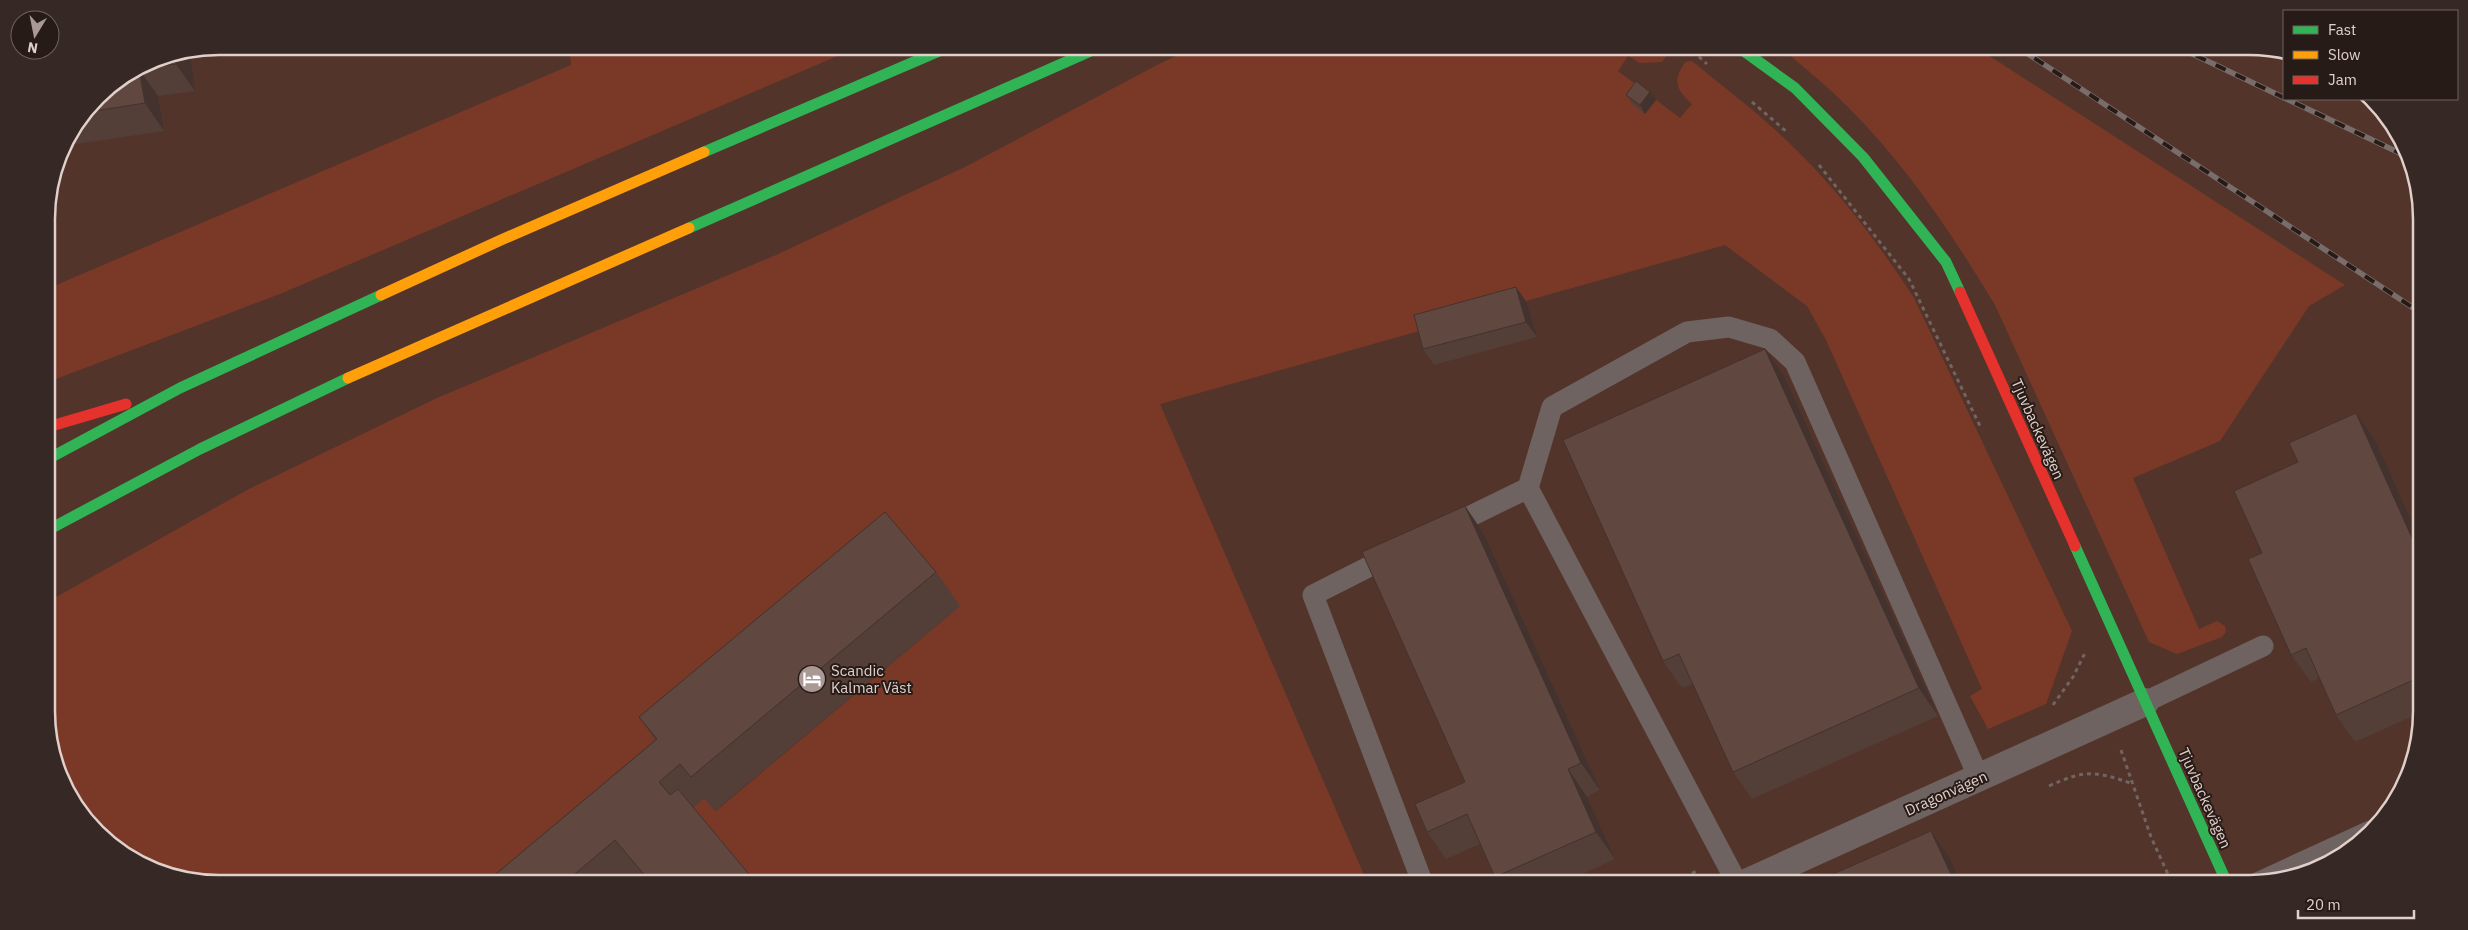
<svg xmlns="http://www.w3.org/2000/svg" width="2468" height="930" font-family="'IBM Plex Sans',sans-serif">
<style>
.built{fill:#53342b}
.green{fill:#7a3927}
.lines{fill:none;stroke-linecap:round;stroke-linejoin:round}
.path{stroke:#706563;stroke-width:3;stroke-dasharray:4 4;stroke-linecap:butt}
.lane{stroke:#6e6360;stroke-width:21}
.street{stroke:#6e6360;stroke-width:28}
.fast{stroke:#30b455;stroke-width:11}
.slow{stroke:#ff9f0a;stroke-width:11}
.jam{stroke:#e5322d;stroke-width:11}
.rail-casing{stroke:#786d6a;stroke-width:5.5}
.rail{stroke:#271b17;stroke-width:4;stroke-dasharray:11;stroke-linecap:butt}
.wall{fill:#533e38}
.shaded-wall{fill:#43322e}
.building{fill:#604841;stroke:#43322e}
.labels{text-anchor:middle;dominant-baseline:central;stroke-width:4;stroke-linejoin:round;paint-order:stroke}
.street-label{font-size:15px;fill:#e1cfca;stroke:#271b17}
.poi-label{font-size:15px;fill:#e1cfca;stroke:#271b17;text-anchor:start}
.rim{fill:none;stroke:#e1cfca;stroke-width:2.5}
</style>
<rect width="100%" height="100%" fill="#42332f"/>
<path class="built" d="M219,46H2249L2284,52V99H2369L2379,105L2408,153L2420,196L2422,711L2413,766L2392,807L2354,848L2315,871L2260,883L219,884L164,875L89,825L50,744L47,207L64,142L105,89L153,59Z"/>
<path class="green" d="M569,46H861L280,294L48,382L47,289L571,65Z
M1197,46H1669L1672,48L1662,62L1640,63L1628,56L1618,71L1680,118L1692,104C1675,88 1673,81 1685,62L1692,61C1723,87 1756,111 1785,139C1835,186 1877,241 1914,298L2072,631L2046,704L1988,729L1970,696L1982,689L1827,342L1807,306L1725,245L1160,404L1368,884H752L683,816L704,798L716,811L960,606L549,884H219L164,875L89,825L50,744L49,601L247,490L437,398L776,255L967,166L1157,65Z
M1779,46H1974L2345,285L2309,306L2220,441L2133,478L2199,629L2217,621L2225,626L2226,632L2222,637L2177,654L2149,642L1995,305C1953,235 1906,165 1848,107C1826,85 1802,66 1779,46Z"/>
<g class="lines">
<path class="path" d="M1687,46L1707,64
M1752,102L1787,132
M1819,165L1909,279L1980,426
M2053,705L2073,677L2085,653
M2121,750L2151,837L2172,883
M2049,786C2086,769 2096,771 2133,784
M1670,883L1697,871"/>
<path class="lane" d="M1528,488L1737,883
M1446,528L1528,488L1552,407L1687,332L1729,327L1770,339L1795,362L1979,778
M1394,554L1313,595L1423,884
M2145,702L2263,646
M2257,883L2370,831"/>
<path class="street" d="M1746,883L2145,702"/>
<path class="fast" d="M1737,46L1795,88L1863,157L1946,262L1960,292
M704,152L951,46
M689,228L1102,46
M48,459L180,388L381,295
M48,530L200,449L348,378
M2075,546L2227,883"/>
<path class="slow" d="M381,295L501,240L704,152
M348,378L689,228"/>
<path class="jam" d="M1960,292L2075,546
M48,427L126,404"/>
<g class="rail-casing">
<path id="rail" d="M2016,46L2421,313
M2176,46L2410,158"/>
</g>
<use href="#rail" class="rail"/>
</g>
<path class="wall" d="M190,52L195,91L158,96L164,131L63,146L64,142L105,89L153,59Z
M1626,95L1656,100L1645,114L1632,103Z
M1516,287L1527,303L1537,337L1434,365L1423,349Z
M1784,376L1938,716L1752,799L1733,772L1693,684L1682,688L1663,661Z
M2375,440L2421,542L2422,712L2355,742L2336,715L2319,678L2311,682L2291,655L2262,553Z
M1465,506L1484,534L1600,790L1587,797L1615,859L1561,884H1500L1495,877L1480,844L1446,859L1427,832L1465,782Z
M936,572L960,606L715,811L704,798L693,808L757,884H647L639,874L628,884H484L655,740L639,717Z"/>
<path class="shaded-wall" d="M190,52L195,91L176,64L175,55Z
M139,69L158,96L164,131L145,103Z
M1650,92L1656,100L1645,114L1640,105Z
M1516,287L1527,303L1537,337L1526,322Z
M1765,349L1784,376L1938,716L1919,688Z
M2356,413L2375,440L2421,542V558Z
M1465,506L1484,534L1600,790L1581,763Z
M1568,769L1587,797L1615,859L1596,832Z
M1931,831L1950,859L1961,883H1955Z"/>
<path class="building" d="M175,55L176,64L139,69L145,103L88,112L105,89L153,59Z
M1636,81L1650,92L1640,105L1626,95Z
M1516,287L1526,322L1423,349L1414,315Z
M1765,349L1919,688L1733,772L1679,654L1663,661L1563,440Z
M2356,413L2421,558L2422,676L2336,715L2306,648L2291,655L2248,559L2262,553L2234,491L2298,462L2289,443Z
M1465,506L1581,763L1568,769L1596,832L1495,877L1467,814L1427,832L1415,804L1465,782L1362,552Z
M885,512L936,572L691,777L680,764L659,782L670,795L678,789L757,884H652L615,840L563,884H484L657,739L639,717Z
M1931,831L1955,883H1813Z"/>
<defs>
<g id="hotel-disc" transform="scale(1.4375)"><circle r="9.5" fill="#a99894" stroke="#271b17"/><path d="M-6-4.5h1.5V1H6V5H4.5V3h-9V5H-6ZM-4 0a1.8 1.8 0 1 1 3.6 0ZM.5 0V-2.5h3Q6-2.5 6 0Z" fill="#fff"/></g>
</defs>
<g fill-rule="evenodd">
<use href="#hotel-disc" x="812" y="679"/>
</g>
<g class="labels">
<g class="street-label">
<text transform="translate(2038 429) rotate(66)">Tjuvbackevägen</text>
<text transform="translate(1946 793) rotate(-24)">Dragonvägen</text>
<text transform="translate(2205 798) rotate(66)">Tjuvbackevägen</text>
</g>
<g class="poi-label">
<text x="831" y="670">Scandic<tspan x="831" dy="17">Kalmar Väst</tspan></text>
</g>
</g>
<path d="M0 0H2468V930H0ZM219 55H2249A164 164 0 0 1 2413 219V711A164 164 0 0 1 2249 875H219A164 164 0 0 1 55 711V219A164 164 0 0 1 219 55Z" fill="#362925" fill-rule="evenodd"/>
<path class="rim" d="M219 55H2249A164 164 0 0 1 2413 219V711A164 164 0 0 1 2249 875H219A164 164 0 0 1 55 711V219A164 164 0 0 1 219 55Z"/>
<rect x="2283" y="10" width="175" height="90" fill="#271b17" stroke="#71635f"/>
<rect x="2293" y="26" width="25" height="8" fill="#30b455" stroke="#71635f"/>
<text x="2328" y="35" font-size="15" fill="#e1cfca">Fast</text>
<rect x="2293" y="51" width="25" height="8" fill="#ff9f0a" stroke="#71635f"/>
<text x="2328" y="60" font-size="15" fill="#e1cfca">Slow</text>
<rect x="2293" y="76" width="25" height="8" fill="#e5322d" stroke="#71635f"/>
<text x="2328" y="85" font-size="15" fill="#e1cfca">Jam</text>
<g transform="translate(35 35) rotate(190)"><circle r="24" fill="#271b17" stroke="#71635f"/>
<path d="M0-4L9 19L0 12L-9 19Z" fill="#a99894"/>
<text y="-8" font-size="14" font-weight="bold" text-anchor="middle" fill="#e1cfca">N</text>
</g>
<path d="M2298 910v8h116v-8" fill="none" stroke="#e1cfca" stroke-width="2.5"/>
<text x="2306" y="910" font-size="15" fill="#e1cfca" stroke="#271b17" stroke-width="4" paint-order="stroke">20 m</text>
</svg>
